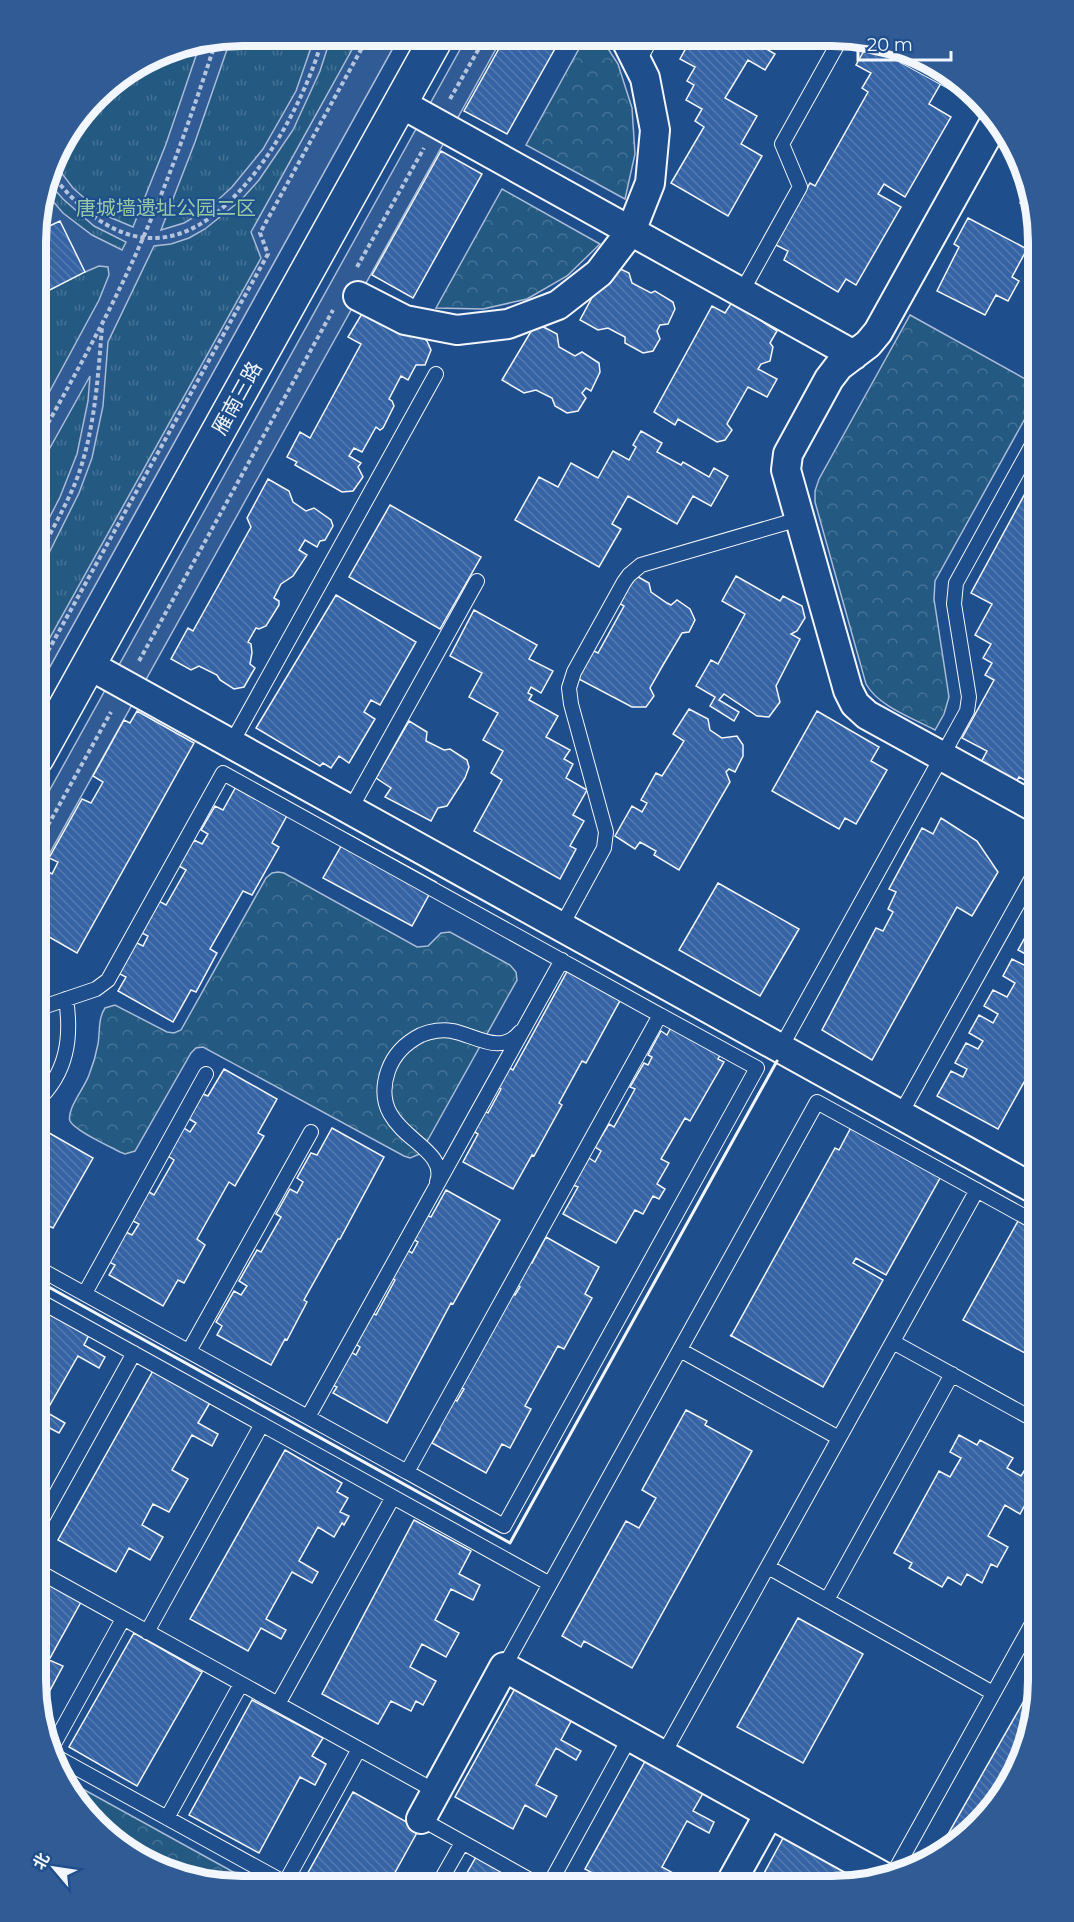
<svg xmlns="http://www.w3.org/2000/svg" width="1074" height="1922" font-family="Montserrat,'Noto Sans SC',sans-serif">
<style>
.forest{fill:url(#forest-crowns);stroke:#a8bbd7;stroke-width:1.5}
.park{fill:url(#park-tufts);stroke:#a8bbd7;stroke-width:1.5}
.parking{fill:#305b95;stroke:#a8bbd7;stroke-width:1.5}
.building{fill:url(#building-back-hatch);stroke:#f2f6ff;stroke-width:1.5}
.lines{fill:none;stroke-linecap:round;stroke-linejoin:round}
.service-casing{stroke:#f2f6ff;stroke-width:16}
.minor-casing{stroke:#f2f6ff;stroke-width:32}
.tertiary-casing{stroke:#f2f6ff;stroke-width:36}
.path{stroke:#b3c4dc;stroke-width:4;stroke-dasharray:4.5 3;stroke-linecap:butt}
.service{stroke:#1f4e8c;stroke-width:14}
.minor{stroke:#1f4e8c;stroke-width:28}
.tertiary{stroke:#1f4e8c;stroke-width:33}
.wall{stroke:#f2f6ff;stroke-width:3}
.labels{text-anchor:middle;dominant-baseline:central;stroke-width:4.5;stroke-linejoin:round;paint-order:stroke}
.park-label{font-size:20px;fill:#97c8a6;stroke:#1f4e8c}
.street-label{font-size:20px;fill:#f2f6ff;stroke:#1f4e8c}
.rim{fill:none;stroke:#f2f6ff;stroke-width:8}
</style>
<defs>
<pattern id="forest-crowns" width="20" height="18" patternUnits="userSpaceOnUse" patternTransform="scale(1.5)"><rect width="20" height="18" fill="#245a82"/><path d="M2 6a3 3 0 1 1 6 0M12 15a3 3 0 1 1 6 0" fill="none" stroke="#447295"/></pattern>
<pattern id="park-tufts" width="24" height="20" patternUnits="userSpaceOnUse" patternTransform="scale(1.5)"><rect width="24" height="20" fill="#245a82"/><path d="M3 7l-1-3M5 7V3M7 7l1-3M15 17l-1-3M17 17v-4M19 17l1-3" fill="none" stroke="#447295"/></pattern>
<pattern id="building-back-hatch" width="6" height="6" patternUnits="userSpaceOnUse" patternTransform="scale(1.5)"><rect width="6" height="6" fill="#3563a3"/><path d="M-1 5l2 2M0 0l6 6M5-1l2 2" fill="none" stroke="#537ab1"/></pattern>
</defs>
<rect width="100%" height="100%" fill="#1f4e8c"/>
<path class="forest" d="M585,38H601L618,64L632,108L635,154L625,199L526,145Z
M502,189L600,244L567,276L527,299L483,309L436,308Z
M910,315L1038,386V395L935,581L934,599L949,697L944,714L935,730C913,718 879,707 866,684L815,502V491L819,479Z
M278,872L284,873L417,947L428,946L441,933L450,932L510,965L516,972L517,980L420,1154L410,1158L404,1156L203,1047L196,1048L191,1053L135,1151L125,1154L120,1152C109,1146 75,1131 70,1121C66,1110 85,1087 89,1075C93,1065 96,1055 98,1044C100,1032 98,1018 105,1008L115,1005L167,1032L174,1033L181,1030L266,878L272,873Z
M63,1778L255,1884H215L117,1843L71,1794Z"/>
<path class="park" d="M243,36L399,37L37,690L38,216L57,151L106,88L164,52Z"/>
<path class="parking" d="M315,36L331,37L320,71L293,130L259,180L241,200L205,229L189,238L171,244L154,246L108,342L103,406L92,458L79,493L50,551L37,582V542L60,497L77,454L88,401L90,376L37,471V415L99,300L109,275L108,267L99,266L85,272L41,230L38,224V216L45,192L63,213L92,235L122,250L126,242L94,226L63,199L48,182L54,163L73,188L90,203L107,216L133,227L166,144L200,44L231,38L195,142L161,230L184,223L208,209L232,187L263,149L296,91Z
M359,37H399L37,690V661L261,258L251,232Z
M467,37L502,38L37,876V813Z"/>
<path class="building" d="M505,38H561L507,134L464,111Z
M691,39H758L756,43L775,54L765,70L748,60L725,98L757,116L741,144L762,156L728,216L671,183L704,127L695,121L702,109L686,100L694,85L687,81L695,67L680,59Z
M870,40L945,76L929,104L951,117L905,197L884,184L878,194L901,207L856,285L846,279L838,292L784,260L788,251L774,244L810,183L815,186L868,92L862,88L871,73L856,65Z
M441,151L482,174L413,298L372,275Z
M1029,188L1033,211L1020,203Z
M968,218L1027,249L1012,277L1019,281L1008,301L996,295L985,315L937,291L959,247L954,244Z
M60,221L85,272L38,296V224L41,230Z
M610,264L629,273L632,283L651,293L655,291L673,302L675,309L668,324L660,325L657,331L660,339L653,351L643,353L625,343V337L608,328L598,330L580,320Z
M732,302L777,331L770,343L773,347L770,361L761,364L758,369L777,379L767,397L748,387L727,424L732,430L725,440L717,442L678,419L675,425L654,412L712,306L725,313Z
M366,307L386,326L402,334L406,328L422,337L427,341L431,350L425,365H416L408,380L401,376L389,399L392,401L394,406L383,428L380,430L376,427L362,452L354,448L349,456L361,463L358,467L363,477L353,491L342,492L295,465L297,462L287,457L300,432L310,438L361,344L348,337Z
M536,323L557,334L559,347L575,356L582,352L599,363L600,372L591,391L586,388L582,393L586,398L578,411L567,413L555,406L552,398L536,390L524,393L502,380Z
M641,431L662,443L657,452L681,465L683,462L709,477L714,468L728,476L711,506L693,496L677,524L628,496L612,524L621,529L599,567L515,520L539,477L558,487L571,463L598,478L613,451L629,460L636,447L633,445Z
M1034,477L1038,479V775L1032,784L1019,777L1014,786L979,766L987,751L962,738L994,680L985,675L992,663L983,658L991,644L975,635L992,604L971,593Z
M268,479L289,491L293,502L306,511L314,508L331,520L333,526L325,540L320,541L317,547L305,540L299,550L307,555L293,576L281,584L274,598L279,601V605L266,626L259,629L256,628L248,642L251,644L252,653L250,664L255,668L244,687L234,689L220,680L217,675L199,666L191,670L171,659L188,628L193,631L251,527L247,518Z
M390,505L481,557L440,629L349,577Z
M633,574L649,583L651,592L667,603L671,605L677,600L690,609L695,620L689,632L682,633L663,665L650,688L654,696L646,707H632L575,677L590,649L598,653L624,606L617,602Z
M736,576L780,601L783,596L802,606L805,618L797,631L791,634L800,639L776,686L780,702L769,717L757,716L724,694L719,700L739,712L734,721L710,706L715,697L696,686L711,660L718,664L745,614L722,601Z
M336,595L416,642L380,705L371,700L364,712L375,719L349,763L339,756L331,768L323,763L320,766L256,728Z
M474,610L537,645L529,659L553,671L541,693L531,687L528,693L532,695L529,700L558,716L546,737L570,750L564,759L573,764L566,778L587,790L573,815L584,821L570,846L576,849L560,879L474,831L502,780L491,773L503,751L483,740L498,713L469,697L482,673L450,656Z
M689,709L708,719L710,730L722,738L737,736L743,745V756L735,772L729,769L726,772L730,782L679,870L654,855L656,851L640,842L635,849L615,836L632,806L642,812L647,803L641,800L656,773L662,776L684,741L673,734Z
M137,711L194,743L77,953L37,930V877L42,868L52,874L58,862L49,858L82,799L91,803L103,782L93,776L124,720L130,723Z
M817,711L879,747L871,761L887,770L856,824L845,818L839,829L772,791Z
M409,721L427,732L426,741L444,750L450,749L467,760L469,767L465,778L447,806L438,808L431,821L385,797L391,788L376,778Z
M238,783L289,812L272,843L279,847L252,895L243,891L210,949L217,953L196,992L191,990L173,1022L118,991L126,977L118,973L135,942L143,946L148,936L140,932L157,900L166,905L186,870L179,866L194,840L202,844L208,834L201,830L215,806L223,810Z
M941,818L977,841L998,872L972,916L957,907L872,1060L822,1030L876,928L883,931L893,912L888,909L896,892L889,889L922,828L933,834Z
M348,834L436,882L412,926L323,878Z
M718,883L799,929L760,996L679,950Z
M1028,932L1038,937V1057L998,1129L937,1096L951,1071L963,1077L967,1069L955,1063L966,1043L978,1049L983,1041L969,1033L979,1015L993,1023L998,1014L984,1006L993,990L1007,997L1015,983L1003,976L1012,959L1026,966L1031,957L1018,950Z
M569,968L622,997L586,1063L582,1061L559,1103L562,1105L534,1156L532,1155L513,1189L463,1162L478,1134L470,1129L482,1109L488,1113L501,1089L494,1085L504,1065L513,1070Z
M672,1025L721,1053L718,1059L724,1062L690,1121L685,1118L661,1159L669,1163L657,1184L665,1189L659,1199L653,1196L643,1214L635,1210L616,1243L563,1214L578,1187L573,1185L589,1158L595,1162L601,1151L595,1147L609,1124L614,1127L635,1089L630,1087L644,1063L648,1065L652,1057L648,1055L661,1031L667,1035Z
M224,1069L277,1099L258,1133L264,1136L235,1186L229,1182L197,1239L205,1245L184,1283L178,1280L163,1306L109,1275L115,1265L109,1262L126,1232L132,1235L139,1224L129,1219L146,1190L154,1195L174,1160L168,1156L184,1128L190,1132L196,1123L189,1119L203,1094L208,1096Z
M856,1118L944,1171L886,1275L856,1258L853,1263L883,1280L823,1387L730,1335L731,1336L835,1148L839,1150Z
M37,1126L93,1158L53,1228L49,1226L43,1237L37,1234Z
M332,1128L384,1157L340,1239H338L304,1300L307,1302L287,1340L285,1339L271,1365L217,1335L222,1326L216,1322L234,1291L241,1295L247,1286L239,1281L257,1250L261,1252L281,1217L276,1214L290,1189L297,1193L303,1182L297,1178L311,1153L317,1155Z
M446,1190L500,1220L453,1304L451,1303L387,1423L333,1393L337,1387L330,1384L349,1351L356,1355L360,1347L354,1343L371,1312L376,1315L395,1280L390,1277L405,1249L412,1253L418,1242L411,1238L424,1214L431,1217Z
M1023,1212L1038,1220V1360L963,1320Z
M546,1237L599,1267L585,1294L592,1298L564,1349L558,1346L525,1406L531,1409L510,1448L502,1444L486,1473L432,1443L440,1429L434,1426L451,1398L457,1401L464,1389L457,1385L509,1292L515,1295L520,1287L513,1283L526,1259L532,1263Z
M36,1303L90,1333L84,1345L105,1357L99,1368L78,1356L46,1412L65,1423L59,1433L40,1423L36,1429Z
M154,1369L211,1401L198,1423L218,1434L212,1446L192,1435L172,1470L188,1479L169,1512L153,1504L142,1525L163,1537L150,1560L129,1548L116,1572L58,1540Z
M686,1410L707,1421L705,1425L752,1451L632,1668L584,1641L581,1647L562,1636L626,1521L639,1528L656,1498L642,1490Z
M959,1435L977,1445L980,1440L1013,1458L1007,1468L1021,1476L1024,1471L1038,1479V1481L1020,1514L1005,1505L988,1536L1008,1547L997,1567L991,1564L982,1583L967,1574L961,1585L948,1577L942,1587L909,1568L912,1563L894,1553L939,1471L950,1477L961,1458L950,1452Z
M285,1450L342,1483L337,1492L348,1498L340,1512L349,1516L344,1525L342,1523L334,1537L318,1527L299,1561L318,1572L312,1583L292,1572L266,1619L286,1630L281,1639L261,1628L248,1651L190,1619Z
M414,1520L471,1551L459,1574L480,1585L473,1600L451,1589L435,1620L459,1633L446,1657L422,1644L410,1667L436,1681L423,1705L416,1701L411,1711L391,1701L378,1724L322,1694Z
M36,1577L81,1602L49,1660L63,1666L41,1707L36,1679Z
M798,1618L863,1654L803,1763L737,1727Z
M134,1633L202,1672L137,1786L69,1747Z
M1038,1676V1693L1027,1746L995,1805L957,1843L950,1847L943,1843Z
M518,1683L575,1714L561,1740L581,1751L576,1760L556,1748L536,1785L557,1796L546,1817L525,1805L513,1829L455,1797Z
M252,1700L323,1738L312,1756L326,1764L315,1785L300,1777L259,1853L189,1815Z
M648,1756L706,1788L693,1811L714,1822L709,1833L687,1821L662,1867L682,1878L678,1886H668L656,1879L652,1885H614L585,1869Z
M353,1792L419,1829L388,1885L316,1884L305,1878Z
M788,1829L847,1871L844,1878L853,1882L831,1886H757Z
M476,1857L524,1885H460Z"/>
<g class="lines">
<g class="service-casing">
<path id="service" d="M904,56L972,93
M638,62L651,39
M741,293L800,187L782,144L840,40
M231,744L436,374
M350,810L477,581
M561,927L604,848L606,832L571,704L569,688L574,672L624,582L629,575L641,565L799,519
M780,1049L967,711L969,697L954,604L956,583L1038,434
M37,1101C67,1073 72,1038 66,999
M900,1115L1038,867
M437,1182C451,1142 366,1136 388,1071C394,1054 405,1043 421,1035C430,1031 443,1029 452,1031C475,1035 501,1056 520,1032
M36,1267L407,1472L660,1015L223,773L108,980L96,989L37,1009
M85,1293L206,1074
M36,1299L550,1584
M893,1342L1038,1422
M680,1350L839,1438
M189,1351L311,1132
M308,1417L562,960
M407,1472L504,1526L757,1068L660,1015
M36,1530L134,1353
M768,1567L993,1693
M36,1570L435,1791
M827,1600L952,1374
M147,1632L262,1424
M504,1667L817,1102L1038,1224
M278,1704L393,1497
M50,1751L123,1619
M51,1754L287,1884
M663,1755L977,1190
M167,1818L241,1684
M421,1819L539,1885
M892,1876L1038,1613
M285,1883L359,1749
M438,1885L462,1843
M549,1885L630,1737"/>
</g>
<g class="minor-casing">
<path id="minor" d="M400,103L854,355
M993,125L878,332L868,344L839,366L829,379L788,454L786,470L848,690L855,704L867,715L1038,809
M358,296L405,320L457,330L508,324L558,305L599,273L631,231L650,183L655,130L645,78L625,38
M89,665L1038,1191
M421,1819L504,1667L884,1877
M729,1886L769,1814"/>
</g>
<g class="tertiary-casing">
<path id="tertiary" d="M37,758L437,37"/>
</g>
<path class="path" d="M450,99L485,38
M51,173C75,205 113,240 156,238C236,236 306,104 323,36
M357,267L424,148
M37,443C76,373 115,304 146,231C173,169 195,105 216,41
M37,561C50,531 68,504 79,473C95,426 98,377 102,327
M139,661L333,310
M37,671L268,254L260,233L368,37
M37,845L111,712"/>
<use href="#service" class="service"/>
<use href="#minor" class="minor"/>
<use href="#tertiary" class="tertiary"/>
<path class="wall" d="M36,1280L510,1543L777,1061"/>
</g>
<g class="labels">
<g class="park-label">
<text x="166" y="208">唐城墙遗址公园二区</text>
</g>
<g class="street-label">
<text transform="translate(237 398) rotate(-61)">雁南三路</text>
</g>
</g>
<path d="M0 0H1074V1922H0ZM242 46H832A196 196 0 0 1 1028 242V1680A196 196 0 0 1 832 1876H242A196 196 0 0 1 46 1680V242A196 196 0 0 1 242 46Z" fill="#305b95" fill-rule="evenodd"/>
<path class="rim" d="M242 46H832A196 196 0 0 1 1028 242V1680A196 196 0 0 1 832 1876H242A196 196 0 0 1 46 1680V242A196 196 0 0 1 242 46Z"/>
<g transform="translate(54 1868) rotate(299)" stroke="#1f4e8c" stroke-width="4.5" paint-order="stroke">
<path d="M0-4.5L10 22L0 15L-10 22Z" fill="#f2f6ff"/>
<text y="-9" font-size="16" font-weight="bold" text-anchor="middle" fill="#f2f6ff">北</text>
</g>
<path d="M858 51v9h93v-9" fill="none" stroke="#f2f6ff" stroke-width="3"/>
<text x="867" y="51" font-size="18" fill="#f2f6ff" stroke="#1f4e8c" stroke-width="4.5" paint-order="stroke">20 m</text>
</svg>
